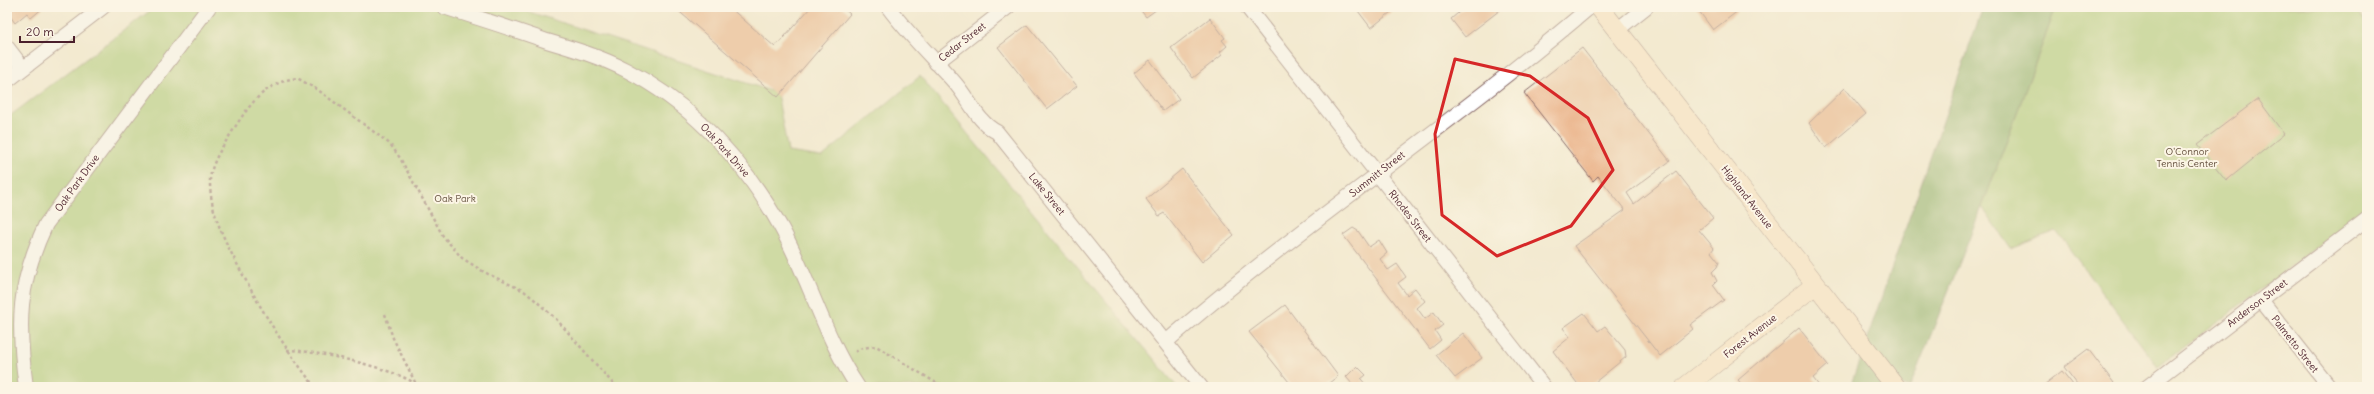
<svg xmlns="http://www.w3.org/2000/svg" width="2374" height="394" font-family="Delius,sans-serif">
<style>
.green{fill:#a5c76f;stroke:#78734d}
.forest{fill:#84ac62;stroke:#676646}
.building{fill:#e8ab7f}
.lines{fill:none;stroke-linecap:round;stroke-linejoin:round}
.street-casing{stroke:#856665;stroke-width:16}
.secondary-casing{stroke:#856665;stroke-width:20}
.path{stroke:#856665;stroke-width:2.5;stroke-dasharray:3 3;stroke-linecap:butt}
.street{stroke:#fff;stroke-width:14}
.secondary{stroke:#fde5c5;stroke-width:19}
.marked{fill:none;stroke:#d62828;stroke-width:3;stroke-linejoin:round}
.labels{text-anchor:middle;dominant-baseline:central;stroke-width:4;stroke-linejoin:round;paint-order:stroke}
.street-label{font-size:10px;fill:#4a1f2b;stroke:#fcf5e5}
.park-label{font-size:10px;fill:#65513f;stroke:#fcf5e5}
</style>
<rect width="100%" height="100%" fill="#fcf5e5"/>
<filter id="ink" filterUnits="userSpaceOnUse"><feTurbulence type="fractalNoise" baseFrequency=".025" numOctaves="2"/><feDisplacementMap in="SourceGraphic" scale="8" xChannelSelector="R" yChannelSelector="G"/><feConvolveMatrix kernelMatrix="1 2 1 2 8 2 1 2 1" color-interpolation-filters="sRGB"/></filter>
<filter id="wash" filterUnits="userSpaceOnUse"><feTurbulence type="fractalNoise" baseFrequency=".012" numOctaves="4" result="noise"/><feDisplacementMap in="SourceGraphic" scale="16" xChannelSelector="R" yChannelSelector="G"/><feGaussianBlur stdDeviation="0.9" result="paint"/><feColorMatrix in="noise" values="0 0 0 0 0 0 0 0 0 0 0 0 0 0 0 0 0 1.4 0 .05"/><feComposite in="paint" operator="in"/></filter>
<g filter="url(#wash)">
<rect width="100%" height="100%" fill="#f3ead0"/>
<path class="green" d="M155,7H514L777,93L788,152L822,157L920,76L1177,387H10L7,366V118Z
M2056,7H2354L2367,24V209L2158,367L2056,231L2011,249L1982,207Z"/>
<path class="forest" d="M1983,7H2056L1982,207L1910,387H1850Z"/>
<g id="blocks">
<path class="building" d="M7,7H44L31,18L27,13L15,23L7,12Z
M674,7H729L775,47L811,7H842L850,14L778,97Z
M1138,7H1160L1146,17Z
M1355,7H1388L1391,12L1371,28Z
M1465,7H1504L1465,37L1451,19Z
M1696,7H1743L1713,30Z
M1210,18L1225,38L1222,40L1227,46L1220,52L1222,55L1193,78L1171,48Z
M1027,25L1077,86L1047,109L998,47Z
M1582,48L1670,161L1627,193L1634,204L1676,171L1713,218L1699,230L1714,248L1711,252L1719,262L1717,267L1712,272L1717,281L1713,285L1724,300L1690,325L1693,329L1660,356L1574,246L1625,210L1598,176L1593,181L1524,93Z
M1150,60L1179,99L1163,111L1134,73Z
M1845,88L1866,114L1826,148L1809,123Z
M2258,99L2284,134L2226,181L2197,145Z
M1182,169L1234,235L1202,262L1164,213L1159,216L1146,199Z
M1353,228L1358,231L1369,247L1379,240L1387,253L1380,259L1388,270L1397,264L1406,277L1398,283L1407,295L1415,288L1425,301L1417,308L1425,319L1434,312L1443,325L1435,331L1441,340L1430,349L1343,235Z
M1285,305L1338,376L1324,387H1293L1249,332Z
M1584,313L1598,331L1605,326L1625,350L1626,357L1589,387H1580L1553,351L1570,337L1563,328Z
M1799,328L1828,365L1813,378L1820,387H1744L1738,380Z
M1463,333L1482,358L1455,378L1436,355Z
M2088,349L2114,383L2109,387H2046L2044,385L2062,371L2074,386L2077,384L2064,367Z
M1357,366L1366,375L1361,379L1367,386L1365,387H1357L1355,385L1354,386L1346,377Z"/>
</g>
</g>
<g filter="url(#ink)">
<use href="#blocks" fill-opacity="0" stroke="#856665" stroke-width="1"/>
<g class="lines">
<g class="street-casing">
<path id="street" d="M444,7C478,18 513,29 547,41C574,49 601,57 626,70C694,105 745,163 782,229C810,281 825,338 858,387
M888,7C908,34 933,58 955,83C969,99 978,123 997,132L1201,387
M1247,7L1544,387
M1617,30L1646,7
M7,47L23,68
M936,63L1008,7
M7,81L103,7
M2261,300L2330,387
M1166,342C1302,224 1453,124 1590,7
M26,387C17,323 18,283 46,224L209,7
M2147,387L2367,219"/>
</g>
<g class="secondary-casing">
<path id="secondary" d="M1599,7L1896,387
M1685,387L1815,285"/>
</g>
<path class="path" d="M385,314L393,338L416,384
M287,350C312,350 402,369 419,387
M855,352L862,348L876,346L943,387
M315,387C287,351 264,315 243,275C228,247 211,217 210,184C209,163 226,142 237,124C252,101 268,82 297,78L318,90L390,144L400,158L443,236L462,258L484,272L524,291L535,300L557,320L616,387"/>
<use href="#street" class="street"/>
<use href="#secondary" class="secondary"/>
</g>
</g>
<path d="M0 0H2374V394H0ZM1455,59L1530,76L1588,118L1613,170L1571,226L1497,256L1442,215L1435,134Z" fill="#f3ead0" fill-opacity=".55" fill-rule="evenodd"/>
<path class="marked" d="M1455,59L1530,76L1588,118L1613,170L1571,226L1497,256L1442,215L1435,134Z"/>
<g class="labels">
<g class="street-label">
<text transform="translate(962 42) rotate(-38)">Cedar Street</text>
<text transform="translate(725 150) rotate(48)">Oak Park Drive</text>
<text transform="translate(1377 174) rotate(-38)">Summitt Street</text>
<text transform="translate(77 183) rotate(-54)">Oak Park Drive</text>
<text transform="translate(1047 194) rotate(51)">Lake Street</text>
<text transform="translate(1747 197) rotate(52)">Highland Avenue</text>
<text transform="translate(1410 216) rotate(52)">Rhodes Street</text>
<text transform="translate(2257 303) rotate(-37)">Anderson Street</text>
<text transform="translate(1750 336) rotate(-38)">Forest Avenue</text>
<text transform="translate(2295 344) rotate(52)">Palmetto Street</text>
</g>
<g class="park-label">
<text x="2187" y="151">O'Connor<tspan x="2187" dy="12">Tennis Center</tspan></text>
<text x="455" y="198">Oak Park</text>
</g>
</g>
<rect width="2374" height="394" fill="none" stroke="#fcf5e5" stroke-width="24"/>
<path d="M20 36v6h54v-6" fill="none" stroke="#4a1f2b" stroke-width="2"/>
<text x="26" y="36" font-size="12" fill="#4a1f2b" stroke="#fcf5e5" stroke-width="3" paint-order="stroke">20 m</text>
</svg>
